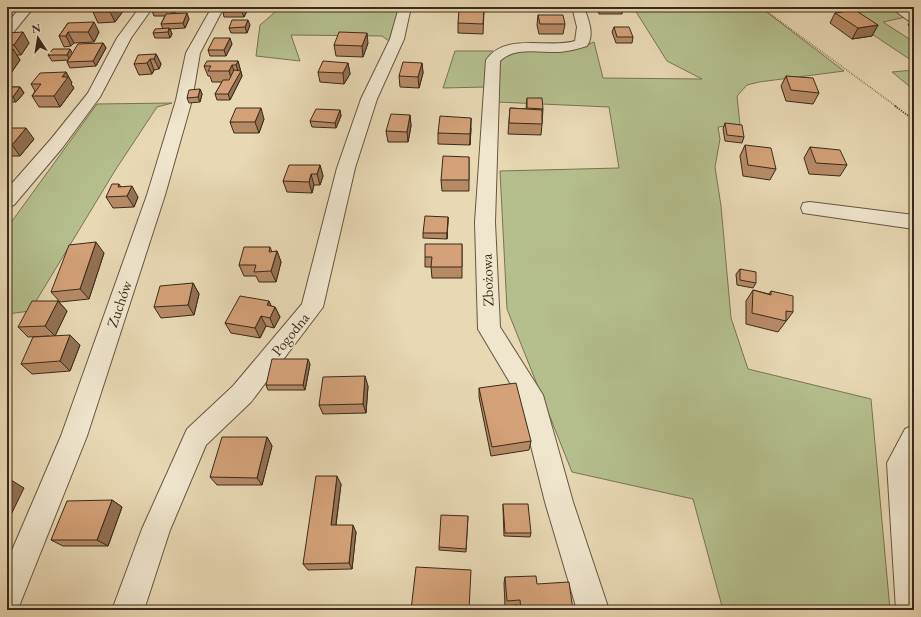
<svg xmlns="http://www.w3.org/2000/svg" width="921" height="617" font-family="'EB Garamond',serif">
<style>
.green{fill:#b5bf8e;stroke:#787454}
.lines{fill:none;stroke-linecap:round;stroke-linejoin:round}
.minor-casing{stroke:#665640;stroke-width:2}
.path-far1{stroke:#3a2a19;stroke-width:1.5;stroke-dasharray:0.5 1.5;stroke-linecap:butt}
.path{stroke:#3a2a19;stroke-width:2;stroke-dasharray:1 1.5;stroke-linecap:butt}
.minor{fill:#f0e6ce;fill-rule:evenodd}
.wall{fill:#b68a67;stroke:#3a2a19}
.shaded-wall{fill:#947154;stroke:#3a2a19}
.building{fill:#d4a178;stroke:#3a2a19}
.labels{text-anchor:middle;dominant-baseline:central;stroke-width:3;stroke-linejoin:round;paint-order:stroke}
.street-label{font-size:15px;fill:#3a2a19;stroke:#f0e6ce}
</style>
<rect width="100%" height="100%" fill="#e8d8b4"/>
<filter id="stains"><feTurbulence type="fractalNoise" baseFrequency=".005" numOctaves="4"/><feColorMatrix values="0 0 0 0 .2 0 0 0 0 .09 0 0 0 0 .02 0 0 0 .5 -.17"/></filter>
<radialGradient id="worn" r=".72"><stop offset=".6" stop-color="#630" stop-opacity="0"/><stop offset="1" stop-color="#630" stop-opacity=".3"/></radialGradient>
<path class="green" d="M281,7H399L389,41L382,36L291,35L300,61L256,56L260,25Z
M633,7H760L844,71L759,82L747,85L737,96L740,125L718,127L720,139L715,167L721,206L731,318L748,369L871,399L890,610H723L693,499L572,472L507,309L500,171L619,168L609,107L497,102L498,63L503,55C534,47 564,55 594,42L603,78L702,79L667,61Z
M831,7H890L906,17L883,22L914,42V62Z
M455,51H493L486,87L443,88Z
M914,70V90L892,72Z
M172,103L157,107L116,169L30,311L7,314V228L97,104Z"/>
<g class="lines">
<g class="minor-casing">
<path id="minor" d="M21,7H34L12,34L7,35V23Z
M140,7H153L131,38L100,97L63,147L14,205L7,207V189L51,139L88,93L117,38Z
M212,7H224L200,53L192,100L165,195L87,436L18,609L7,610V562L61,436L147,195L176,100L186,53Z
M399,7H411L404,39L377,99L355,168L323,307L251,402L206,445L170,530L144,610H112L142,529L187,429L233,386L302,304L337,168L361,99L390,39Z
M572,7H584C588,19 595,34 587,46C578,49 569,51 560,52C541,53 515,46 500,61L495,222L500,327L543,395L573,502L609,610H577L545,502L519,398L478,329L475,222L486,60C505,32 547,49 575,41L577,27Z
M890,7H905L914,12V22L909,21Z
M810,202L914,215V229L803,213L801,208L803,203Z
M914,425V610H896L887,463L905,429Z"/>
</g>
<path class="path-far1" d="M764,7L765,10L897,107
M456,11L457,7"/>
<path class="path" d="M895,106L914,120"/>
<use href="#minor" class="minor"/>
</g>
<path class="wall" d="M97,7H123L124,10L115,22L98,23L93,12Z
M597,7H622L623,9L622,14H599Z
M248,9L244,17H224L223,12Z
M176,10L174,14L189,19L185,28L170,29L172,34L170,38H155L153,33L163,29L161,24L165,16H154L152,11Z
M484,10L483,34L458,33V23Z
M835,13L878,25L872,36L852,39L830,23Z
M538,15L565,24L563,34H539L537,25Z
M914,19V29L908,25L911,20Z
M68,23L99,32L94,42L74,43L71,46L64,47L59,36Z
M250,25L247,33H231L229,28Z
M614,27L633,37L632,43H616L612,32Z
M7,33L29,43L21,55H17L20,60L9,76H7Z
M103,43L106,48L96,66L70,68L67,62L68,60L52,61L48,55L73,53Z
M368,43L363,57L336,56L334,45Z
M232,44L226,56H210L208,50Z
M156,54L161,64L159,69L154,70L152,74L139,75L134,64Z
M238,61L242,76L230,100H217L215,94L222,82H212L210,76H208L204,66Z
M348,63L350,74L344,84L320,82L318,72Z
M422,63L423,73L419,88L400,87L399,76Z
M66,72L72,83L71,84L74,88L60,107H39L32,96L35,91L31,84Z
M786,76L819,93L813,104L786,101L781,86Z
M7,87H20L24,93L16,102H7Z
M200,89L202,94L200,102L189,103L187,98Z
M527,98L543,109L542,124L541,135L508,134L510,108L526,109Z
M340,110L341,116L336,128L312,127L310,121Z
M410,115L411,126L408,142H388L386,131Z
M264,119L259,133H234L230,122Z
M725,123L744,137L742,143L725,141L723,129Z
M7,128L34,139L20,156H7Z
M471,128L470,145L438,144V133Z
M745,145L776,169L770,180L743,176L740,156Z
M810,147L847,165L840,176L809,174L804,158Z
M469,157V191H442L441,180Z
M320,165L323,176L320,185H314L312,193L287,192L283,181Z
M119,184L121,187L138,197L134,207L113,208L106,197Z
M448,217L447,239L423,238V233Z
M462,244V278H432L431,267H425V257Z
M270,247L272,252L277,251L281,262L276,282H259L256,276H244L239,265Z
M104,253L89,299L60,302L51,292Z
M740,269L756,283L753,288L737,285L736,274Z
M914,269V283L912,270Z
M193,283L199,294L194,315L161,318L154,307Z
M753,290L769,294L771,291L793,312L778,332L746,324V301Z
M58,301L67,311L55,336L80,345L70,371L32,374L21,364L49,336L28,337L18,327Z
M269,301L271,306L275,307L280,317L274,328L266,326L260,338L231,333L225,323Z
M310,364L305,390H268L266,385Z
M368,386L366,413L323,414L319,405Z
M479,388L531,441L529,450L491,456L479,397Z
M267,437L272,446L262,485H217L210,477Z
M341,484L336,525L356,532L352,569L308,570L303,564Z
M112,500L122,507L108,546H63L51,540Z
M503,504L531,533L530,537L504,536L503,508Z
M468,516L466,552L439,550V547Z
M505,577L573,610H518V605L505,606L504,583Z"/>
<path class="shaded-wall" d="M114,7H123L124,10L115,22L110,12Z
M173,7H175L176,10L173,16L171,10Z
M245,7H247L248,9L244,17L242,12Z
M187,13L189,19L185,28L183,23Z
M248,20L250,25L247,33L245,27Z
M94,22L99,32L94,42L88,32Z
M878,25L872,36L852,39L858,28Z
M169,28L172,34L170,38L168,32Z
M23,32L29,43L21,55L14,45Z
M68,32L74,43L71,46L66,36Z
M367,33L368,43L363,57L362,46Z
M230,38L232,44L226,56L224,50Z
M103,43L106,48L96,66L93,61Z
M13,49L20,60L9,76L7,73V58Z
M70,49L73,54L70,60L67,55Z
M156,54L161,64L159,69L154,59Z
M150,59L154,70L152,74L147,63Z
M238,61L242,76L230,100L228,94L239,74L236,65Z
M348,63L350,74L344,84L343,73Z
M422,63L423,73L419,88L418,77Z
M232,65L236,76L232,82L229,71Z
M66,72L72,83L71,84L74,88L60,107L54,96L62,77Z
M20,87L24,93L16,102L13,97Z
M200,89L202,94L200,102L198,97Z
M261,108L264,119L259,133L255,122Z
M340,110L341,116L336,128L335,123Z
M410,115L411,126L408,142L407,132Z
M471,118V128L470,145V134Z
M26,128L34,139L20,156L12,145Z
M320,165L323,176L320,185L317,174Z
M311,174L314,185L312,193L309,182Z
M132,186L138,197L134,207L127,196Z
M448,217V222L447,239V233Z
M96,242L104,253L89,299L80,289Z
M277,251L281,262L276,282L271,271Z
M193,283L199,294L194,315L188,305Z
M58,301L67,311L55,336L45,326Z
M269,301L273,311L275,307L280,317L274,328L270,318L267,305Z
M261,316L266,326L260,338L255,328Z
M7,333L11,337L7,343Z
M70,335L80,345L70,371L60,361Z
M308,359L310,364L305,390L303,385Z
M365,376L368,386L366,413L363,404Z
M267,437L272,446L262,485L257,478Z
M337,476L341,484L335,532L331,525Z
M11,480L24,488L7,523V488Z
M112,500L122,507L108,546L97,540Z
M353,525L356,532L352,569L349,563Z"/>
<path class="building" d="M97,7H114L110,12H93Z
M154,7H173L171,10L152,11Z
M225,7H245L242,12H223Z
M599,7H622L623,9H600Z
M459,10H484L483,24L458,23Z
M855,10L878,25L858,28L835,13Z
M187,13L183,23L161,24L166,14Z
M538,15H563L565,24H540Z
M232,20H248L245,27L229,28Z
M94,22L88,32H68L66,36H59L68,23Z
M614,27H629L633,37H617Z
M169,28L168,32L153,33L155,29Z
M23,32L14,45H7V33Z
M339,32L367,33L362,46L334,45Z
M214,38H230L224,50H208Z
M103,43L93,61L67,62L78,44Z
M7,49H13L7,58Z
M53,49H70L67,55H48Z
M156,54L154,59H150L147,63L134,64L138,55Z
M207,61H238L236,65H232L229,71H208L211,66H204Z
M323,61L348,63L343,73L318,72Z
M403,62L422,63L418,77L399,76Z
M234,70L241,71L228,94H215L223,80H229Z
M66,72L62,77H68L54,96H32L41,84H31L40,73Z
M786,76L813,78L819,93L791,90Z
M7,87H20L13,97H7Z
M200,89L198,97L187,98L189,90Z
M527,98H542L543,109L527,108Z
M236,108H261L255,122H230Z
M510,108L542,110V124L509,123Z
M316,109L340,110L335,123L310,121Z
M391,114L410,115L407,132L386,131Z
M440,116L471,118L470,134L438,133Z
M725,123L742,125L744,137L727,135Z
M7,128H26L12,145H7Z
M745,145L771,148L776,169L748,165Z
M810,147L840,150L847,165L816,163Z
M443,156L469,157V180H441Z
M289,165H320L317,174H311L309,182L283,181Z
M112,184H119L118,187L132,186L127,196L106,197Z
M425,216L448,217L447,233H423Z
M96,242L80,289L51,292L69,245Z
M425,244H462V267H431L432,257H425Z
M244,247H270L269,252L277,251L271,271L254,272L256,265H239Z
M740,269L756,272V283L740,280Z
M193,283L188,305L154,307L160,286Z
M753,290L771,295V291L793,296V312L786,311V321L752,313Z
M240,296L269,301L267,305L275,307L270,318L261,316L255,328L225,323Z
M32,301H58L45,326L18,327Z
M70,335L60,361L21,364L33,337Z
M272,359H308L303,385H266Z
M365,376L363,404L319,405L323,377Z
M516,383L531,441L492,447L479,388Z
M222,437H267L257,478L210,477Z
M316,476H337L331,525H353L349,563L303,564Z
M7,480H11L7,488Z
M112,500L97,540H51L67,501Z
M503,504H528L531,533H505Z
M441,515L468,516L466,549L439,547Z
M416,567L471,570L469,610H411Z
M536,576L537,584L569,582L573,610H521L520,600L507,601L505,577Z"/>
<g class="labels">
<g class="street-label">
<text transform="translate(487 280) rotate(-92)">Zbożowa</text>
<text transform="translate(119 304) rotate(-71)">Zuchów</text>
<text transform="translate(290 334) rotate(-51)">Pogodna</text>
</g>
</g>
<rect width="921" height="617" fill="none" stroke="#e8d8b4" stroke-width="24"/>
<rect x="8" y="8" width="905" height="601" fill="none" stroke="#3a2a19" stroke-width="2"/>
<rect x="12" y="12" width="897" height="593" fill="none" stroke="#3a2a19"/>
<g transform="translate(38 38) rotate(348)" stroke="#f0e6ce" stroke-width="3" paint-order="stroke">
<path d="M0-3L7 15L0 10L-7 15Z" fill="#3a2a19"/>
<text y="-6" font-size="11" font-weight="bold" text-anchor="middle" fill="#3a2a19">N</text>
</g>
<rect width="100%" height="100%" filter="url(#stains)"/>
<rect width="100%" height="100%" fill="url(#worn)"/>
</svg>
